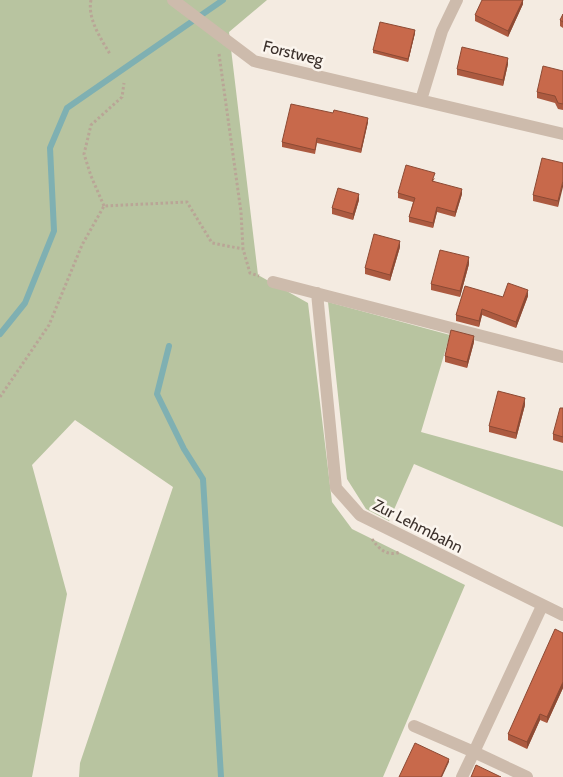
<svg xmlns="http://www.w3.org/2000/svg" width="563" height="777" font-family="Cabin,sans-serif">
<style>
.green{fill:#b8c4a0}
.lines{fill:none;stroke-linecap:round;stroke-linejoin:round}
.stream{stroke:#7fb0b2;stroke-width:6}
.path{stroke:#b9a596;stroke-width:3;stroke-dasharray:2.5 2.5;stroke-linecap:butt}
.minor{stroke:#cdbbac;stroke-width:12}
.wall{fill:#ac5a40}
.shaded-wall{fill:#8c4a34}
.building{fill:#c8694b;stroke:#8c4a34}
.labels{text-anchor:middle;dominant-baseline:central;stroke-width:5;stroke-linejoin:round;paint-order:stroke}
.street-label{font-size:16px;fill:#3b302b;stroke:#fbf5ee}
</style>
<rect width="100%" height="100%" fill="#f4ebe1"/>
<path class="green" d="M0,0H267L229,32L258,275L308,303L332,502L352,529L465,585L383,777H79L80,763L173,487L75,420L32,465L67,594L32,777H0Z
M328,302L450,335L421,432L563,471V527L414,464L389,521L366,509L347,479Z"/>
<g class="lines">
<path class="stream" d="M0,334L25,303L54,231L50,148L67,108L223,0
M169,346L157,394L184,449L203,479L221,777"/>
<path class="path" d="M91,0C87,18 101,39 110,54
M219,54L241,212L243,249L250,273L259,276
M104,206L91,176L84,154L91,125L122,97L124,83
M0,397L49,325L82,245L104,206L187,202L212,243L243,249
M372,539C379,549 387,557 400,552"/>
<path class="minor" d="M173,0L254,61L563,134
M421,100L442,31L457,0
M273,282L563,357
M317,293L336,488L360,515L563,615
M414,726L474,752L462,777
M527,777L474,752L542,606"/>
</g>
<path class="wall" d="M523,0V4L508,37L475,21V15Z
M563,14V28L560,26V20Z
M415,33L408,62L373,53V50Z
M508,64L503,86L457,75V69Z
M563,71V110L558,109L555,103L537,98V92Z
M333,113L368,122L361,153L317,143L315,154L282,147V142Z
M563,163L558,207L533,201V195Z
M435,178L433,181L462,194L455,217L437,212L433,228L409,222V217L413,202L398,198V193Z
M359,200L353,220L332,214V208Z
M400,247L390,281L365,274V268Z
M469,264L460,297L431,290V284Z
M528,296L516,328L482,315L479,327L456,321V315L503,297Z
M474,342L467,368L445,362V356Z
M525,405L516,439L489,432V426Z
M563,408V443L553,440V434Z
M563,633V688L547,723L540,720L527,749L508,740V734Z"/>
<path class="shaded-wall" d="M523,0V4L508,37V31Z
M415,30V33L408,62V59Z
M508,58V64L503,86V80Z
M368,118V122L361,153V149Z
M563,181V187L558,207V201Z
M462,189V194L455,217V212Z
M359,194V200L353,220V214Z
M437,207V212L433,228V223Z
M400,241V247L390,281V275Z
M469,257V264L460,297V291Z
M528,290V296L516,328V322Z
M482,309V315L479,327V321Z
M474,336V342L467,368V362Z
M525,398V405L516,439V433Z
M563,682V688L547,723V717Z
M540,714V720L527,749V742Z
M449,759V762L442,777H441Z"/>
<path class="building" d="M482,0H523L508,31L475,15Z
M563,14V22L560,20Z
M380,22L415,30L408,59L373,50Z
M462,47L508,58L503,80L457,69Z
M543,66L563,71V104L558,103L555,96L537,92Z
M291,104L333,113L334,110L368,118L361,149L317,138L315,150L282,142Z
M542,158L563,163V181L558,201L533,195Z
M406,165L435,173L432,181L462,189L455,212L437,207L433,223L409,217L415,198L398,193Z
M338,188L359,194L353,214L332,208Z
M374,234L400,241L390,275L365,268Z
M440,250L469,257L460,291L431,284Z
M508,283L528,290L516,322L482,309L479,321L456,315L465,286L503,297Z
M451,330L474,336L467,362L445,356Z
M498,391L525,398L516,433L489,426Z
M560,408H563V437L553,434Z
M555,629L563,633V682L547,717L540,714L527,742L508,734Z
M415,743L449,759L441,777H399Z
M476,765L501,777H471Z"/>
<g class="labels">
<g class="street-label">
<text transform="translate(293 53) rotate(14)">Forstweg</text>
<text transform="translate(418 526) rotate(27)">Zur Lehmbahn</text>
</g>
</g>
</svg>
